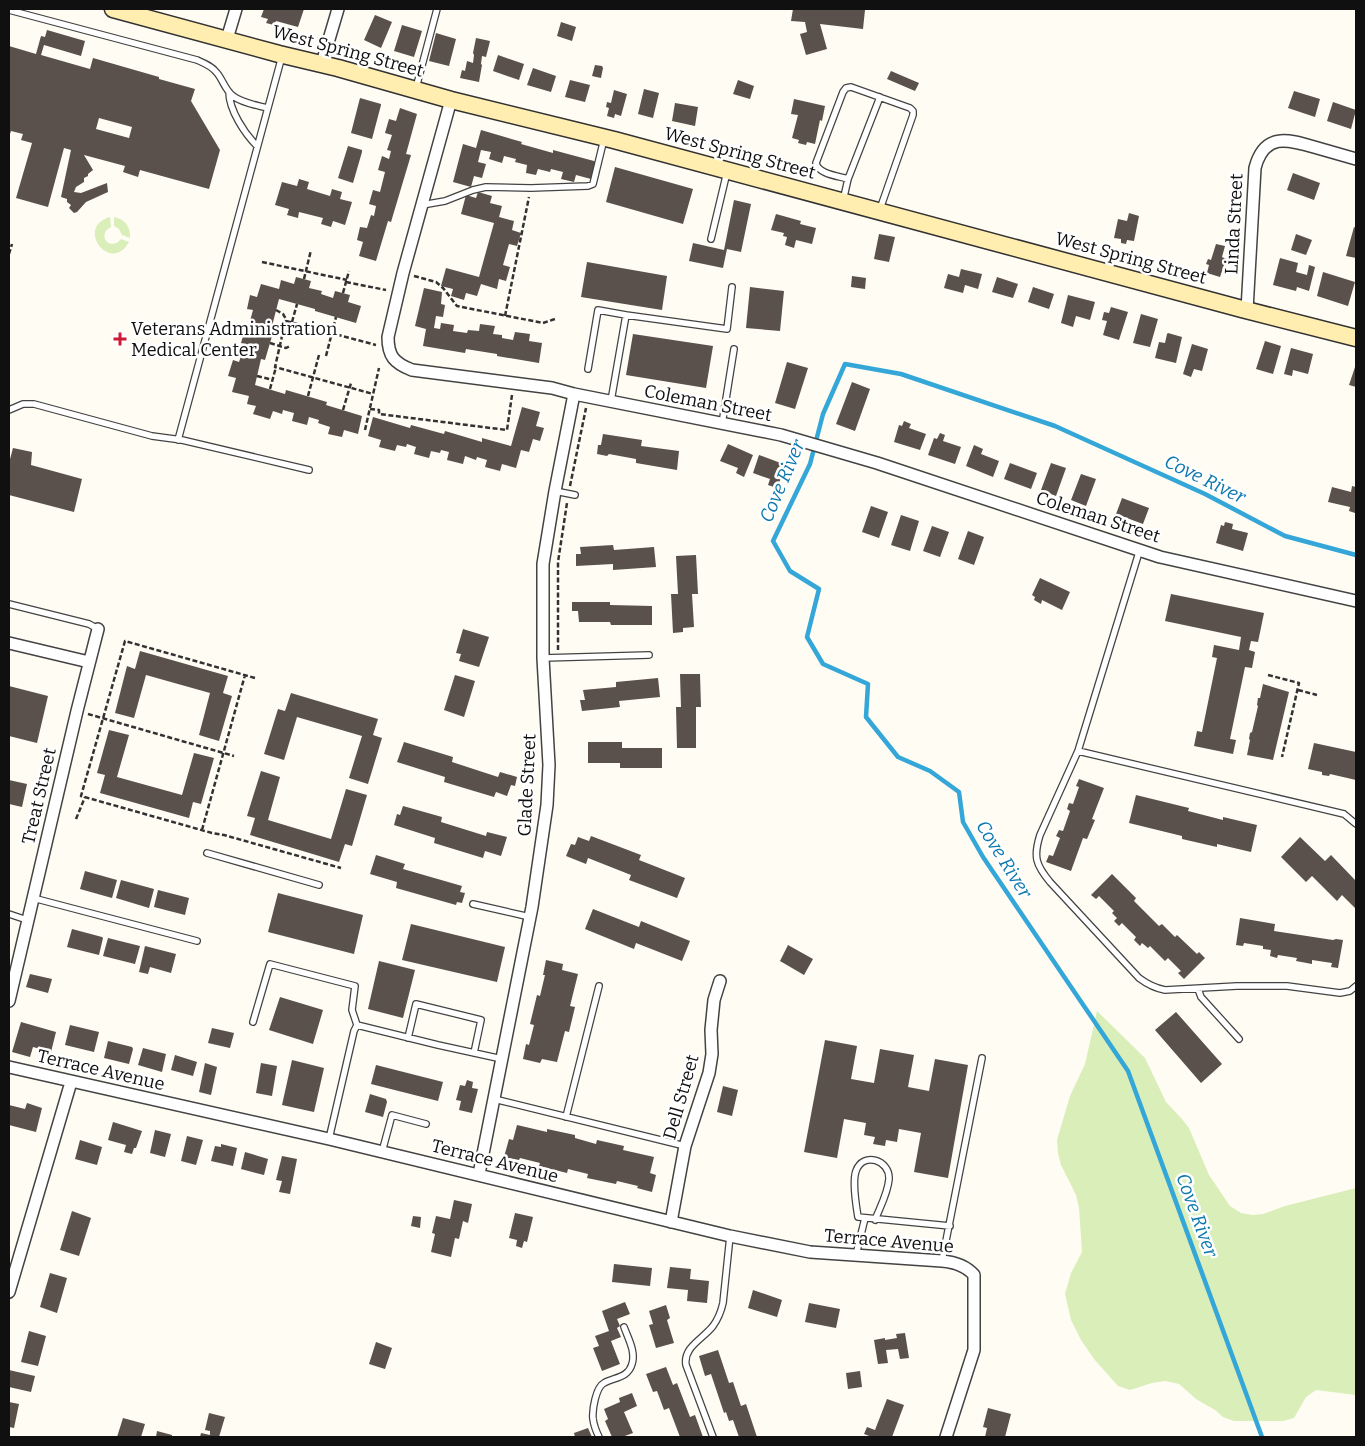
<svg xmlns="http://www.w3.org/2000/svg" width="1365" height="1446" font-family="Bitter,serif">
<style>
.green{fill:#daeeb9}
.lines{fill:none;stroke-linecap:round;stroke-linejoin:round}
.stream{stroke:#34a7d8;stroke-width:4.5}
.building{fill:#5a504c;fill-rule:evenodd}
.service-casing{stroke:#434343;stroke-width:8}
.minor-casing{stroke:#434343;stroke-width:14}
.secondary-casing{stroke:#323232;stroke-width:19}
.path{stroke:#323232;stroke-width:2.5;stroke-dasharray:5 2.5;stroke-linecap:butt}
.service{stroke:#fff;stroke-width:5.5}
.minor{stroke:#fff;stroke-width:11}
.secondary{stroke:#ffeeaf;stroke-width:16}
.poi-dot{fill:#cd1b36;stroke:#fff;stroke-width:2}
.labels{text-anchor:middle;dominant-baseline:central;stroke-width:5;stroke-linejoin:round;paint-order:stroke}
.street-label{font-size:18px;fill:#101010;stroke:#fff}
.poi-label{font-size:18px;fill:#101010;stroke:#fff;text-anchor:start}
.water-label{font-size:19px;font-style:italic;fill:#0d78ae;stroke:#fff}
</style>
<rect width="100%" height="100%" fill="#fffcf4"/>
<path class="green" d="M110,217L111,227C96,235 110,252 121,239L129,242C111,275 74,227 110,217Z
M114,217C125,219 131,227 130,238L122,235L119,229L114,226Z
M1097,1011L1145,1058L1166,1102L1182,1119L1189,1128L1209,1175L1230,1206L1241,1213L1253,1215L1263,1214L1285,1206L1356,1188V1395L1316,1390L1306,1397L1294,1418L1283,1421H1234L1223,1417L1215,1410L1196,1399L1179,1384L1165,1381L1152,1383L1130,1390L1118,1386L1094,1359L1081,1340L1071,1320L1065,1294L1071,1273L1082,1252L1079,1208L1076,1195L1061,1165L1058,1154L1057,1140L1070,1096L1085,1064Z"/>
<g class="lines">
<path class="stream" d="M1262,1437L1128,1071L983,857L963,822L959,792L930,771L898,757L866,717L868,684L823,664L807,637L819,589L790,571L773,541L810,464L823,414L845,364L901,374L1055,426L1205,494L1285,536L1356,555"/>
</g>
<path class="building" d="M264,9H304L298,27L276,21L274,25L266,23L268,19L261,17Z
M793,9L865,10L863,29L820,24L827,49L806,55L800,34L807,32L805,22L791,21Z
M375,15L392,22L381,48L364,40Z
M561,22L576,27L572,41L557,36Z
M402,25L422,31L414,57L394,51Z
M47,30L85,41L81,56L44,45L41,55L90,69L93,58L159,77V79L195,89L191,101L220,150L209,189L140,170L138,177L123,172L125,166L84,155L93,170L88,174V176L84,178V182L76,187L74,192L81,193L107,183L108,192L86,202L77,212L74,213L69,208L71,205L67,202V199L61,197L71,150L64,148L48,207L16,198L32,143L21,140L23,134L11,131L9,137V46L36,54L41,36L45,37ZM99,118L132,127L129,138L96,129Z
M436,33L456,39L449,66L429,61Z
M476,38L490,41L486,57L482,56L481,64L482,65L479,82L460,78L462,70L465,71L467,61L473,63L474,55L473,53Z
M498,55L524,64L519,80L493,71Z
M595,65L602,66L603,68L601,78L592,76Z
M533,68L556,76L551,92L527,85Z
M891,71L919,83L915,91L887,79Z
M570,80L590,85L585,102L565,97Z
M738,80L754,86L750,99L733,94Z
M644,89L659,93L653,118L638,114Z
M614,90L627,94L621,116L615,114L614,118L607,116L609,108L606,107L607,102L611,103Z
M1294,91L1320,99L1315,117L1288,108Z
M360,98L381,104V105L372,139L351,133Z
M794,99L825,106L822,121L820,120L815,144L807,142L806,145L798,143L799,140L792,138L798,115L791,114Z
M1333,102L1356,110L1351,129L1327,121Z
M675,103L698,107L695,126L672,121Z
M400,108L417,114L406,154L411,155L391,222L388,221L376,261L359,256L363,242L357,240L360,227L367,228L371,215L374,216L376,206L369,204L373,190L380,192L385,172L378,170L382,156L389,159L391,151L387,150L392,135L385,133L389,119L396,121Z
M481,130L522,142L521,144L553,153V150L594,161L595,162L591,179L576,175L574,182L561,179L563,172L551,169L550,172L538,169L536,175L526,173L527,165L515,162L516,159L504,156L502,163L489,159L491,152L481,150L478,162L486,164L482,178L474,176L471,187L453,182L463,144L476,148Z
M348,146L362,150V152L353,183L338,178Z
M615,167L693,189L683,224L606,202Z
M1293,173L1320,183L1314,200L1287,190Z
M299,179L309,182L307,189L330,196L332,189L342,192L340,199L352,202L345,225L333,221L331,227L321,224L323,218L299,212L298,218L287,215L289,209L275,205L282,182L297,186Z
M478,192L492,196L490,203L502,206L499,217L514,221L512,230L521,233L517,246L509,244L503,265L510,267L506,281L499,279L497,289L481,284L477,296L466,293L464,300L451,296L453,289L441,286L446,268L479,277L494,223L461,214L466,195L476,198Z
M734,200L751,204L741,252L727,249L723,268L689,261L693,243L724,250Z
M1129,213L1139,216L1134,241L1127,240L1126,244L1121,243V239L1114,238L1118,219L1127,221Z
M776,214L801,221L800,224L816,228L812,244L796,240L794,248L785,245L787,237L783,236L784,233L771,230Z
M1354,227L1356,228V258L1346,256Z
M879,234L895,237L889,262L874,259Z
M1296,234L1312,240L1306,255L1291,250Z
M1216,244L1225,246L1222,257L1226,259L1220,277L1207,273L1209,265L1206,264L1208,259L1211,260Z
M1280,258L1298,263L1296,272L1307,275L1309,265L1315,267L1309,291L1297,287L1296,291L1273,285Z
M587,262L667,276L662,310L581,297Z
M961,269L982,274L978,289L965,285L963,293L944,288L948,274L959,277Z
M1323,272L1355,282L1348,306L1317,296Z
M852,276L866,278L865,289L851,287Z
M296,277L311,281L309,288L322,291L321,294L333,298L335,291L350,295L348,302L361,306L356,323L315,311V309L279,299L272,326H275L265,360L261,359L255,385L285,394L286,390L327,402L326,405L362,416L358,434L344,430L342,437L328,434L330,427L318,423L319,420L309,417L307,425L292,421L294,413L283,410L282,414L273,411L270,419L253,414L256,406L247,404L249,396L232,392L236,378L228,376L233,360L239,362L242,353L245,354L248,345L241,343L245,329L252,331L254,323L250,321L253,310L247,309L250,295L257,297L261,284L279,289L281,280L294,284Z
M997,277L1018,284L1013,298L992,292Z
M750,287L784,291L780,331L746,328Z
M1033,287L1054,294L1049,309L1028,302Z
M424,288L442,292L441,304L445,305L443,317L436,316L434,328L440,329L441,323L454,325L453,331L467,333L468,330L479,331L480,324L495,326L493,334L502,335V338L513,340L515,332L530,334L529,341L542,343L539,363L497,356V354L466,349L465,353L423,346L426,329L415,326Z
M1068,295L1095,302L1090,320L1076,316L1073,327L1061,323Z
M1111,307L1128,312L1119,340L1103,335L1107,321L1102,320L1104,312L1109,313Z
M1141,314L1158,319L1150,347L1133,343Z
M1168,333L1182,337L1176,363L1155,358L1159,342L1165,343L1167,334Z
M633,334L713,346L706,388L626,375Z
M1265,341L1281,346L1273,374L1256,369Z
M1192,344L1208,349L1202,371L1194,369L1191,377L1183,374Z
M1291,348L1313,354L1308,374L1293,370L1292,376L1284,374Z
M787,362L808,368L795,409L775,403Z
M1356,364V387L1349,385Z
M852,382L870,389L855,431L836,424Z
M522,407L540,412L536,426L544,428L540,441L533,439L529,452L521,450L516,468L502,464L500,471L485,467L487,460L477,457L476,460L465,456L463,464L447,460L449,452L441,450L440,453L431,451L429,458L414,454L416,447L407,444L406,447L397,445L395,451L379,447L381,440L368,436L373,417L410,428L411,425L444,434L445,431L482,442V438L511,446Z
M904,421L911,424L909,428L926,434L920,450L894,442L899,425L902,426Z
M940,433L945,435L943,441L961,447L955,464L928,455L934,438L937,439Z
M603,434L642,440L641,446L679,451L677,470L636,463V459L609,454L607,456L597,454L598,445H601Z
M728,444L753,455L744,477L736,473L738,468L720,461Z
M974,445L983,449L981,454L999,461L993,477L966,466Z
M13,448L32,452L31,465L82,479L74,512L9,495V463Z
M759,455L786,465L777,488L768,485L770,479L753,473Z
M1010,463L1037,473L1031,489L1004,479Z
M1051,463L1066,468L1056,496L1041,490Z
M1081,474L1096,479L1086,506L1071,500Z
M1352,486L1356,487L1355,513L1349,511L1350,507L1328,502L1332,487L1351,492Z
M1122,498L1149,508L1143,524L1116,514Z
M871,506L888,512L879,538L862,532Z
M901,515L919,521L910,551L891,545Z
M1225,522L1233,524L1232,529L1248,533L1243,551L1216,543L1221,525L1224,526Z
M932,526L949,532L940,557L923,551Z
M968,531L984,537L974,565L958,559Z
M613,545L614,550L654,547L656,567L613,570V564L576,566V554H581L580,547Z
M696,555L698,594H692L694,627L683,628V632L673,633L671,594H678L676,556Z
M1040,578L1070,592L1062,610L1042,600L1041,604L1034,600L1035,597L1032,595Z
M1171,594L1264,613L1258,642L1251,641L1249,650L1255,652L1252,668L1245,667L1230,739L1236,740L1233,754L1194,746L1197,731L1202,732L1217,658L1212,657L1214,645L1239,650L1241,637L1165,621Z
M572,602H610V605L652,606V625H611L610,622H579L578,611H572Z
M463,629L489,637L479,667L459,661L461,654L456,653Z
M140,651L228,676L223,693L232,696L219,741L199,735L210,693L146,675L134,718L115,713L127,666L135,669Z
M680,674H700L701,707H696V748H677L676,707H681Z
M455,675L475,681L464,717L444,710Z
M658,678L660,697L619,701L620,707L582,711L580,700H585L583,690L616,687V682Z
M1263,684L1289,692L1273,760L1247,755L1250,740L1249,739L1250,733L1252,732L1258,706L1257,705L1258,698H1260Z
M9,686L48,696L37,743L9,736Z
M291,693L378,719L373,735L382,738L368,784L349,778L362,736L297,717L284,760L264,754L278,709L285,711Z
M109,730L129,735L117,777L182,795L194,753L214,758L201,804L193,802L189,818L100,793L105,775L97,773Z
M404,742L453,757L452,762L498,777L500,772L517,777L515,786L511,785L507,796L496,792L494,797L444,782L445,777L397,762Z
M588,742H622V748H662V768H620V763H588Z
M1314,743L1356,752V780L1330,774L1329,776L1322,775V772L1308,769Z
M261,771L280,777L268,820L331,839L346,789L367,795L352,846L345,844L339,862L250,835L255,818L247,816Z
M1079,779L1104,788L1092,819L1095,820L1087,839L1083,838L1071,871L1046,862L1049,855L1053,856L1060,838L1056,836L1059,830L1063,831L1070,811L1067,809L1069,803L1073,804L1079,787L1076,786Z
M9,780L27,784L22,807L9,804Z
M1136,795L1189,808L1188,811L1223,820V817L1257,825L1251,852L1217,844V847L1182,839V836L1129,823Z
M403,806L442,817L441,822L486,836L487,832L507,837L501,856L485,851L483,858L434,843L435,838L394,825L397,814L400,815Z
M591,836L641,855L639,860L685,878L677,898L629,880L631,875L588,858L586,864L566,856L571,844L575,845L578,837L589,841Z
M1300,837L1325,861L1331,855L1356,881V909L1342,895L1337,901L1312,876L1306,882L1281,857Z
M376,855L405,864L403,869L462,886L460,892L465,893L462,903L457,902L456,905L396,888L397,882L370,874Z
M85,871L117,880L112,898L80,889Z
M1112,874L1136,898L1134,901L1159,926L1162,924L1175,937L1177,935L1197,954L1199,952L1205,958L1184,979L1178,973L1181,971L1168,958L1165,961L1150,946L1148,948L1142,943L1140,946L1134,940L1136,937L1122,923L1119,926L1114,921L1117,918L1112,913L1114,911L1099,896L1096,899L1091,895Z
M121,880L154,889L149,908L116,898Z
M158,890L189,898L185,915L154,907Z
M278,893L363,915L354,954L268,932Z
M593,909L639,927L641,921L690,941L682,961L636,943L634,949L585,929Z
M1240,918L1275,924L1274,931L1333,940L1336,939L1343,940L1338,968L1331,967L1332,963L1312,960V964L1296,961L1297,958L1278,955L1277,958L1270,956L1271,950L1263,949V946L1244,943L1243,946L1236,945Z
M411,924L505,947L497,982L402,960Z
M72,929L102,937L103,938L99,955L67,947Z
M108,938L140,946L135,964L103,956Z
M788,945L813,959L804,975L780,961Z
M145,946L176,954L171,973L150,967L148,974L139,972Z
M546,960L563,964L562,970L578,974L570,1006L575,1007L569,1032L565,1031L557,1062L542,1059L540,1063L523,1059L526,1044L529,1045L534,1025L530,1024L537,995L540,996L545,975H543Z
M379,961L415,970L403,1018L368,1009Z
M30,974L52,979L48,993L26,987Z
M280,997L323,1010L313,1044L269,1030Z
M1176,1012L1222,1064L1201,1083L1155,1030Z
M21,1022L56,1032L51,1052L33,1047L30,1057L12,1052Z
M70,1025L99,1032L94,1052L65,1045Z
M212,1028L234,1033L230,1048L208,1043Z
M825,1040L857,1046L851,1079L874,1083L880,1049L914,1055L908,1087L929,1091L935,1059L968,1065L948,1178L914,1172L921,1133L899,1129L897,1142L886,1140L885,1146L873,1144L875,1137L864,1135L866,1123L844,1119L837,1158L804,1152Z
M108,1041L132,1047L133,1049L129,1064L104,1058Z
M143,1048L166,1054L162,1072L138,1065Z
M175,1055L197,1062L193,1076L171,1070Z
M292,1060L324,1068L314,1112L282,1105Z
M205,1063L217,1067L211,1095L199,1092Z
M261,1063L277,1066L272,1096L256,1093Z
M376,1065L443,1082L438,1101L371,1084Z
M467,1080L473,1082L472,1088L478,1089L472,1113L459,1110L461,1101L456,1100L460,1085L465,1086Z
M723,1086L738,1090L732,1116L717,1112Z
M370,1094L386,1099L387,1102L383,1117L365,1112Z
M27,1103L42,1108L36,1132L9,1125V1105L25,1109Z
M113,1122L142,1131L136,1148H134L132,1154L124,1152L126,1145L108,1140Z
M517,1125L547,1132V1129L575,1135V1138L596,1144L597,1140L624,1146L623,1150L654,1157L650,1173L656,1175L652,1192L637,1188L638,1186L617,1181L616,1184L587,1178L588,1174L568,1169L567,1173L539,1166L540,1163L520,1158L519,1160L504,1157L509,1139L513,1140Z
M155,1130L171,1134L165,1157L150,1153Z
M187,1136L203,1140L196,1165L181,1161Z
M80,1140L102,1147L97,1165L75,1159Z
M221,1144L237,1148L233,1166L211,1161L215,1146L221,1147Z
M245,1152L268,1159L264,1175L241,1169Z
M282,1156L297,1159L290,1194L279,1192L282,1181L276,1180Z
M454,1200L472,1204L468,1223L463,1221L459,1239L455,1238L451,1257L431,1252L435,1234L432,1233L436,1216L450,1219Z
M72,1211L91,1218L79,1256L60,1250Z
M515,1213L533,1217L527,1242L524,1241L522,1248L516,1246L517,1240L509,1238Z
M413,1216L421,1217L420,1228L411,1226Z
M614,1264L652,1268L650,1286L612,1282Z
M670,1267L691,1269L690,1279L709,1281L707,1303L687,1301L688,1290L667,1288Z
M50,1273L67,1278L57,1313L40,1307Z
M753,1290L782,1300L777,1317L748,1308Z
M625,1302L630,1314L617,1319L620,1326L617,1328L621,1337L611,1341L620,1364L602,1371L593,1348L599,1346L595,1336L609,1331L602,1311Z
M809,1303L840,1309L836,1328L805,1322Z
M666,1305L670,1318L667,1320L674,1343L656,1348L649,1325L653,1324L649,1311Z
M29,1331L46,1336L38,1366L21,1362Z
M905,1333L909,1358L900,1359L898,1349L886,1350L888,1363L878,1364L874,1340L885,1338V1340L897,1338L896,1334Z
M376,1342L392,1348L385,1369L369,1364Z
M718,1350L729,1383L733,1382L741,1406L746,1404L757,1437H739L733,1420L729,1421L726,1412L724,1413L711,1374L705,1376L699,1356Z
M666,1367L673,1385L677,1383L690,1417L695,1415L703,1437H680L669,1408L664,1410L657,1391L653,1392L646,1374Z
M9,1370L35,1376L31,1392L9,1387Z
M860,1371L862,1387L848,1389L846,1373Z
M632,1393L637,1406L624,1412L633,1433L622,1437H612L605,1421L608,1419L604,1409L620,1402L619,1398Z
M887,1399L904,1405L892,1437H872L864,1434L867,1427L875,1430Z
M9,1402L19,1404L14,1428L9,1427Z
M988,1408L1011,1414L1005,1437H985L987,1428L983,1427Z
M209,1413L225,1417L219,1437H200L201,1433L210,1435V1431L205,1430Z
M123,1418L145,1424L141,1437H117Z
M588,1428L592,1437H575L574,1433Z
M157,1431L172,1435V1437H156Z"/>
<g class="lines">
<g class="service-casing">
<path id="service" d="M9,10L197,60C204,63 212,66 217,73C223,80 225,90 233,96C242,103 256,105 267,108
M416,88L437,9
M229,92C229,110 245,134 257,146
M848,179L880,97
M843,201L848,179C838,176 818,174 816,163L843,92L846,88L851,87L910,108L913,111V115L880,209
M422,205L445,201L473,190L486,187L531,188L588,186L593,184L594,180L604,139
M711,239L727,172
M588,369L598,310L626,315
M611,401L626,315L727,329L732,287
M9,410L23,404H34L152,436L182,440L309,470
M722,424L734,349
M178,440L282,56
M555,491L575,495
M1140,549L1078,751L1344,814L1356,824
M9,604L89,624L98,629
M543,658L649,655
M1078,751L1040,835C1033,857 1036,865 1050,882L1139,978C1147,984 1154,988 1165,990L1237,986H1287L1340,993L1350,991L1356,986
M207,853L319,885
M33,898L197,941
M473,904L530,917
M9,914L27,920
M1198,989L1201,997L1239,1039
M253,1022L270,964L355,986L352,1010L357,1025L354,1031L329,1139
M357,1025L438,1045L502,1059
M408,1038L416,1004L481,1020L474,1053
M494,1099L685,1146
M566,1117L599,986
M382,1152L392,1115L426,1124
M875,1220C880,1207 888,1193 889,1179C890,1160 863,1151 856,1171C852,1182 856,1205 858,1217L950,1226
M856,1255L865,1218
M942,1261L982,1058
M599,1437C596,1431 594,1426 593,1419C592,1410 596,1387 604,1383C615,1377 628,1378 632,1364C636,1352 628,1338 624,1327
M713,1437L686,1365C683,1347 703,1339 713,1326C718,1319 721,1312 723,1303L730,1236"/>
</g>
<g class="minor-casing">
<path id="minor" d="M227,39L236,9
M322,63L338,9
M451,100L403,273L388,337C388,356 394,363 412,370L552,388L574,394L781,435L877,463L1160,557L1356,601
M1247,310L1255,168C1264,133 1287,139 1314,147C1328,151 1342,155 1356,159
M9,643L89,662
M9,1001L77,711L98,629
M9,1067L329,1139L730,1236L810,1252L942,1261C954,1262 966,1266 974,1275V1350L946,1437
M479,1174L532,907L547,805L549,765L543,658V564L555,491L574,394
M671,1222L685,1146L709,1073L712,1054L711,1030L714,1000L720,981
M9,1292L71,1082"/>
</g>
<g class="secondary-casing">
<path id="secondary" d="M113,9L279,54L338,68L451,100L614,140L1242,309L1356,338"/>
</g>
<path class="path" d="M9,254L12,244
M262,262L347,280
M414,276L436,282L443,288L457,306L543,323L555,319
M304,279L311,250
M346,282L386,290
M343,293L349,271
M276,310L283,314L286,319L275,367L373,394
M505,316L529,197
M286,321L376,345
M292,322L297,304
M270,343L286,348L290,346
M326,356L336,317
M257,376L273,380
M270,389L276,367
M308,396L319,355
M370,409L379,410V414L507,430L512,395
M343,410L351,383
M365,430L379,368
M570,486L586,408
M558,650V562L567,503
M1268,675L1299,683L1282,757
M255,678L125,641L81,796L212,833L224,835L341,868
M1298,690L1317,695
M88,714L234,756
M76,819L85,797
M202,830L245,675"/>
<use href="#service" class="service"/>
<use href="#minor" class="minor"/>
<use href="#secondary" class="secondary"/>
</g>
<path class="poi-dot" d="M117.5 331.5h5v5h5v5h-5v5h-5v-5h-5v-5h5z"/>
<g class="labels">
<g class="street-label">
<text transform="translate(348 51) rotate(15)">West Spring Street</text>
<text transform="translate(740 153) rotate(15)">West Spring Street</text>
<text transform="translate(1234 224) rotate(-87)">Linda Street</text>
<text transform="translate(1131 258) rotate(15)">West Spring Street</text>
<text transform="translate(708 403) rotate(11)">Coleman Street</text>
<text transform="translate(1098 517) rotate(18)">Coleman Street</text>
<text transform="translate(527 785) rotate(-87)">Glade Street</text>
<text transform="translate(39 796) rotate(-77)">Treat Street</text>
<text transform="translate(101 1070) rotate(13)">Terrace Avenue</text>
<text transform="translate(681 1097) rotate(-74)">Dell Street</text>
<text transform="translate(495 1161) rotate(14)">Terrace Avenue</text>
<text transform="translate(889 1241) rotate(5)">Terrace Avenue</text>
</g>
<g class="poi-label">
<text x="131" y="329">Veterans Administration<tspan x="131" dy="21">Medical Center</tspan></text>
</g>
<g class="water-label">
<text transform="translate(1205 479) rotate(26)">Cove River</text>
<text transform="translate(782 481) rotate(-67)">Cove River</text>
<text transform="translate(1004 859) rotate(58)">Cove River</text>
<text transform="translate(1197 1215) rotate(70)">Cove River</text>
</g>
</g>
<rect width="1365" height="1446" fill="none" stroke="#101010" stroke-width="20"/>
</svg>
